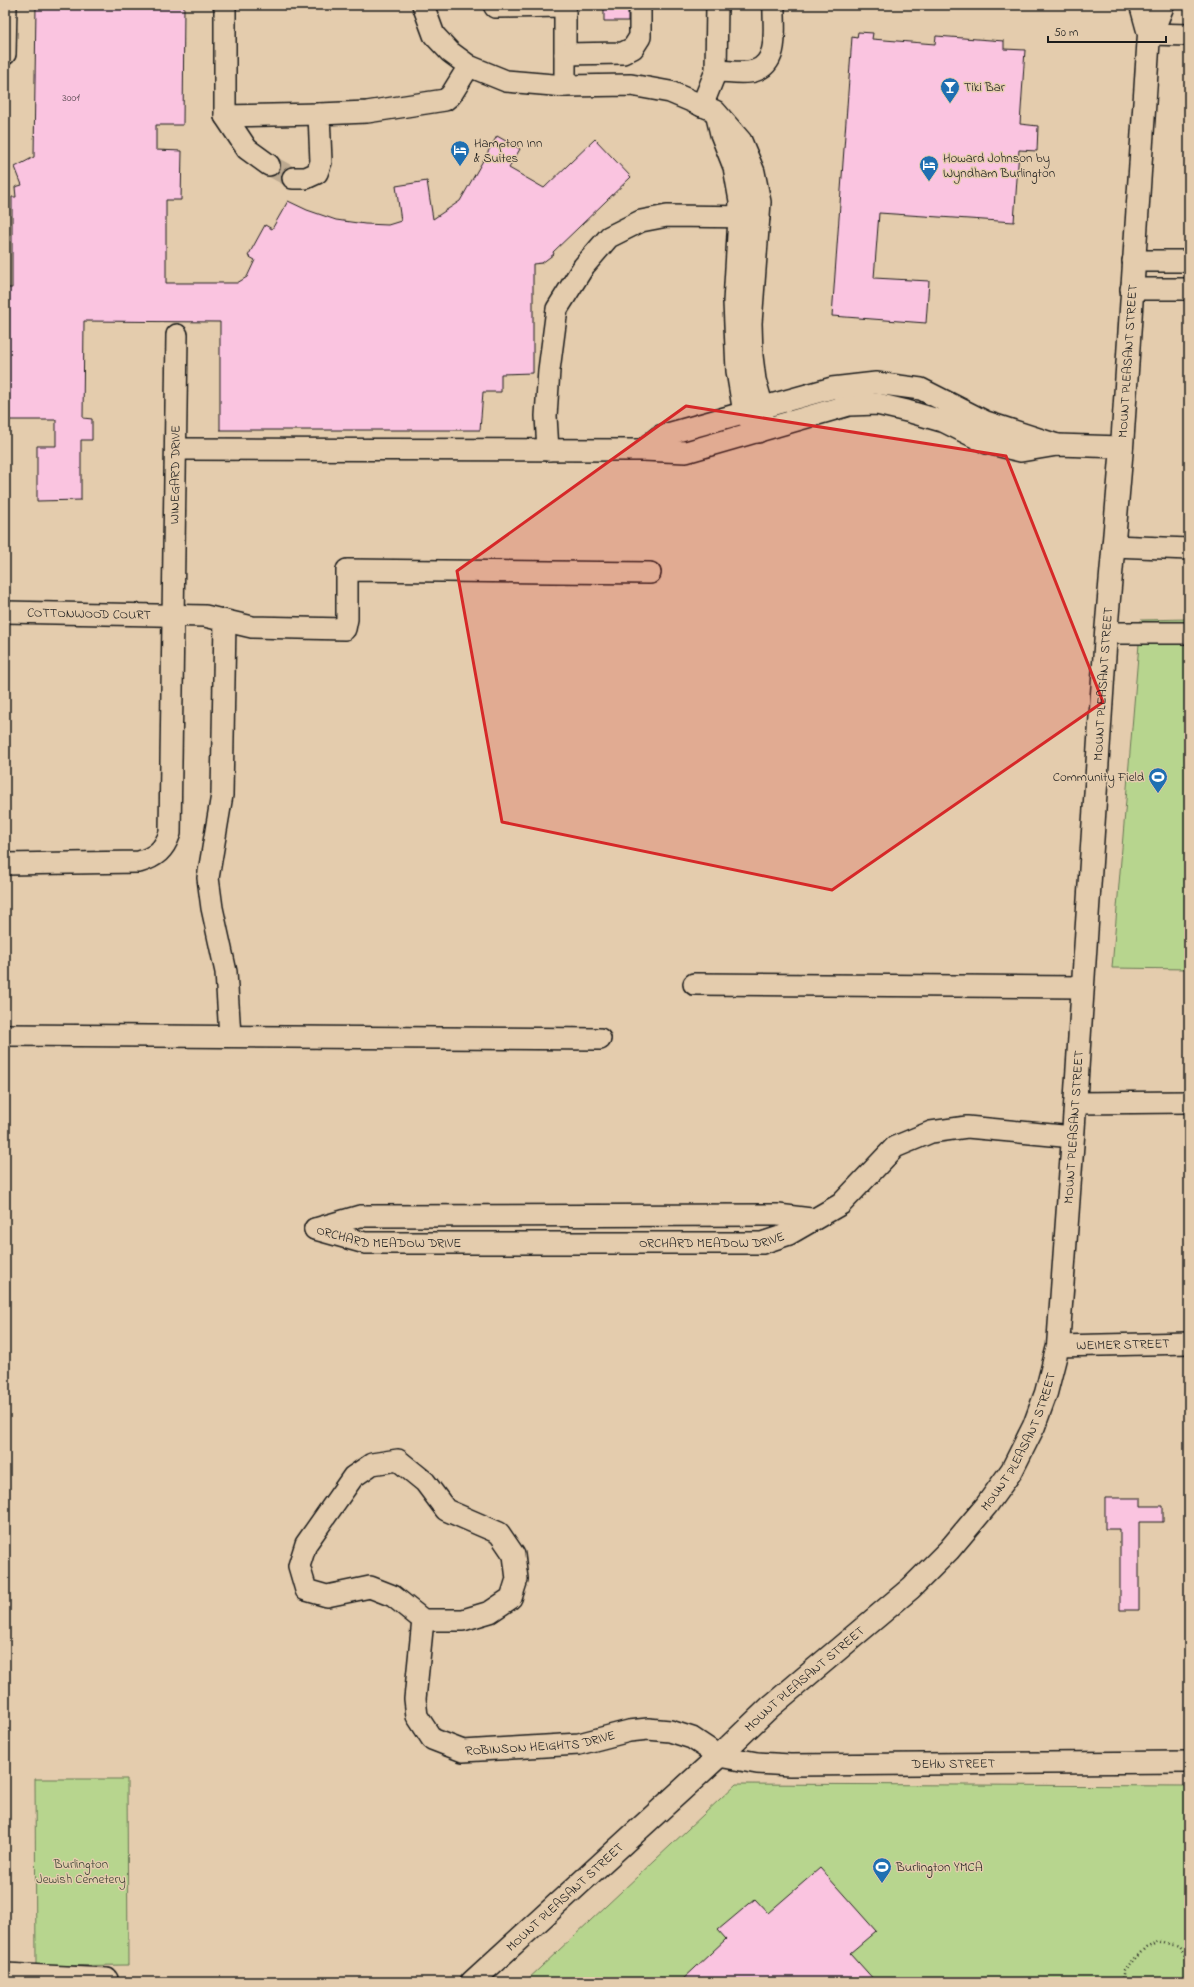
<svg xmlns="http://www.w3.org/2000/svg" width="1194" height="1987" font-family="'Indie Flower',sans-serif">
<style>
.green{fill:#b7d58e;stroke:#6a7855}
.building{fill:#fac4e0;stroke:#1c1c1c}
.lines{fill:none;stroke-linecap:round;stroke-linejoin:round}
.minor-tunnel{stroke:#bca990;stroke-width:21;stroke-dasharray:21 10;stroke-linecap:butt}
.minor-casing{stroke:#1c1c1c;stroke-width:24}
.major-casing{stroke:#1c1c1c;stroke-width:25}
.path{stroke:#1c1c1c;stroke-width:2.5;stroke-dasharray:1 3;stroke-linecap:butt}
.minor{stroke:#e4ccad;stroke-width:21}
.major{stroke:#e4ccad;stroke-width:22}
.marked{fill:#d62828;fill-opacity:0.2;stroke:#d62828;stroke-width:3;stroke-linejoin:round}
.labels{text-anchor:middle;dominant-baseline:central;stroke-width:3;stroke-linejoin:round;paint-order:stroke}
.number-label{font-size:11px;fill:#54464d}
.poi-label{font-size:13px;fill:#1c1c1c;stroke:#e4ccad;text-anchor:start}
.street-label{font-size:13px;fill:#1c1c1c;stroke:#e4ccad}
.park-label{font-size:13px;fill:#3b4133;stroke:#e4ccad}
</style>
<rect width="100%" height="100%" fill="#e4ccad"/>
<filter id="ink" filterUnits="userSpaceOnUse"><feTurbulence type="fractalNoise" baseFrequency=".025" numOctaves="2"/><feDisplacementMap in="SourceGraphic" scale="8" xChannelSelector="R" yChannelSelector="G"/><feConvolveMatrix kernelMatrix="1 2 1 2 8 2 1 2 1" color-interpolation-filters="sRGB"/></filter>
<g filter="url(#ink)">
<path class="green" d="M1189,619V969L1112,968L1141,620Z
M35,1779H127L128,1965L36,1966Z
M736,1784L1189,1786V1982H525Z"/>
<path class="building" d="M36,5H184L183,125H156V150L182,151L181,200H166V283H237L247,277L255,260L248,256L265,225L272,229L288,201L307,210L336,220L365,224L388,225L401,221L396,186L427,181L433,219L460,201L497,136L520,149L509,168L544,188L595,139L631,177L553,252L554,254L542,263L533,264V373L501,374V392H483L480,430H220V322L84,321L83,418L92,419V440H81V500L37,501V446H56V420H5V288H12V197H16L15,187L22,185L15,167L34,157Z
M604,5H628V21H604Z
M858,32L873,33L872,39L935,44L936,36L1004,41V49L1025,50L1020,124L1038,126L1037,151L1019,150L1014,222L879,213L874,278L929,281L926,323L832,316L852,37L857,38Z
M1105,1498H1141V1506H1163V1522H1139V1610H1120V1529H1105Z
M820,1868L876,1931L850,1953L876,1982H680L726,1939L718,1930L755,1899L768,1913Z"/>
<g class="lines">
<path class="minor-tunnel" d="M269,165L293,178"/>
<g class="minor-casing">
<g id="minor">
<path d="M225,5V116L247,149L269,165"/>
<path d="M423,5L434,35L450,52L469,66L506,81L565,86L631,85L670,92L715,111L741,141L754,172L760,202L751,323L752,356L755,380L763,408L758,432"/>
<path d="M494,5L495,7L565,6"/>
<path d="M565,5V86"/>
<path d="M1149,34L1189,35"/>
<path d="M5,54L6,5"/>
<path d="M565,54L623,53L633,48L640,37V5"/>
<path d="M716,71C728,71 743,74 754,71C781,63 773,26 774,5"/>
<path d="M702,106L716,71L717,5"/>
<path d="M225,116L319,114"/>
<path d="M717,117L721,134L734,167L740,201L734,302L737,371L744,413L752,423"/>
<path d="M293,178H306L317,173L321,162L319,114L367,112L445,100L451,95L469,66"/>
<path d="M1133,261H1189"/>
<path d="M1131,289H1189"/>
<path d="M176,449L643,450L686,452L849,405L877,404L907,411L945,422L987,443L1021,451L1057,445L1122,447"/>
<path d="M548,450L546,416L549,370L557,309L584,266L609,237L641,221L667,216L759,217"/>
<path d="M643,450L660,436L832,388L876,383L921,389L986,422L1057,445"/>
<path d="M1113,546L1189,549"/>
<path id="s1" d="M5,612L205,616L252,627L345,629L347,619V570L650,573"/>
<path d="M225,621L222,795L208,878L212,908L226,972L230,1036"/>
<path d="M1106,633H1189"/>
<path id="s2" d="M5,864L139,862C156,857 164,850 170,833L177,335"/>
<path d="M694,984L1082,987"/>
<path d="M5,1035L600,1039"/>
<path d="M1075,1103L1189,1102"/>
<path id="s3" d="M315,1229L365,1243H762L789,1234L841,1204L895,1147L931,1132L967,1127L1073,1137"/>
<path d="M315,1229L360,1216L778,1215L811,1219"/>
<path id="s4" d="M1058,1346L1189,1343"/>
<path d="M398,1460L425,1482L446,1510L499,1533L514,1555L517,1579L511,1598L490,1612L463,1620H423L393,1596L370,1587L327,1596L306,1590L299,1566L306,1544L353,1477L372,1464Z"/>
<path id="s5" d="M423,1620L415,1699L417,1716L432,1739L463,1751L579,1744L629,1731L648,1729L670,1731L692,1738L719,1756L757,1763L790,1765L1189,1762"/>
<path d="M5,1974L107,1979"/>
</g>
</g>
<g class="major-casing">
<g id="major">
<path d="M1149,32L1155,25L1163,5"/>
<path id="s6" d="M472,1982L719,1756L770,1707L911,1588L949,1550L986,1506L1012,1470L1034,1426L1046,1393L1058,1346L1073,1137L1106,633L1122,447L1149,34L1141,5"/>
</g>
</g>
<path class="path" d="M1121,1982L1124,1970L1146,1947L1158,1941L1178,1948L1189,1964"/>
<use href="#minor" class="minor"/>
<use href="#major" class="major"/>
</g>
</g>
<path class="marked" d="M686,406L1006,456L1103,702L832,890L502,822L457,571Z"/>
<defs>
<g id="bar-pin" transform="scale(1)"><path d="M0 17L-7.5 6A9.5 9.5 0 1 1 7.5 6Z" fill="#1f6fb2" stroke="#e4ccad"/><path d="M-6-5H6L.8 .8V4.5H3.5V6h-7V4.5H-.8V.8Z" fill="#fff"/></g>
<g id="hotel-pin" transform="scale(1)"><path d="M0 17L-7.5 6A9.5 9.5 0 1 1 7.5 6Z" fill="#1f6fb2" stroke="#e4ccad"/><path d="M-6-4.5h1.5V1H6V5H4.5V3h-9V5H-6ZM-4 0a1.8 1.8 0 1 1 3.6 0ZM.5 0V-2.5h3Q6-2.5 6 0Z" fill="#fff"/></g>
<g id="stadium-pin" transform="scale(1)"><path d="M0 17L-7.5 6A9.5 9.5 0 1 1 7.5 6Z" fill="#1f6fb2" stroke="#e4ccad"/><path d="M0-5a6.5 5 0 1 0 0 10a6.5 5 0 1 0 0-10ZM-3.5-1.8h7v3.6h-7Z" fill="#fff"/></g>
</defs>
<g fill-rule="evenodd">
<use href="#bar-pin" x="950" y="87"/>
<use href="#hotel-pin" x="460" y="150"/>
<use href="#hotel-pin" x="929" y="165"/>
<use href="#stadium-pin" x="1158" y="777"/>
<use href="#stadium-pin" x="882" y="1867"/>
</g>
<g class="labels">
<g class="number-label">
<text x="71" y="98">3001</text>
</g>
<g class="poi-label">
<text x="964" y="87">Tiki Bar</text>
<text x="474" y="143">Hampton Inn<tspan x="474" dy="15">&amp; Suites</tspan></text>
<text x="943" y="158">Howard Johnson by<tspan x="943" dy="15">Wyndham Burlington</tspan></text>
<text x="1144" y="777" text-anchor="end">Community Field</text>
<text x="896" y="1867">Burlington YMCA</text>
</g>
<g class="street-label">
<text stroke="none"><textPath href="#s6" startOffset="1866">MOUNT PLEASANT STREET</textPath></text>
<text stroke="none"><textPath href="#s2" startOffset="537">WINEGARD DRIVE</textPath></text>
<text stroke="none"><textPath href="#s1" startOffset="84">COTTONWOOD COURT</textPath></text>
<text stroke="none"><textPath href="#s6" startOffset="1542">MOUNT PLEASANT STREET</textPath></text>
<text stroke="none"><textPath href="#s6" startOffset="1098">MOUNT PLEASANT STREET</textPath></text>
<text stroke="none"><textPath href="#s3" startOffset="75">ORCHARD MEADOW DRIVE</textPath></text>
<text stroke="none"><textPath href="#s3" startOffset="399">ORCHARD MEADOW DRIVE</textPath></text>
<text stroke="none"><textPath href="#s4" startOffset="65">WEIMER STREET</textPath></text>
<text stroke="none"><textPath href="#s6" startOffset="774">MOUNT PLEASANT STREET</textPath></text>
<text stroke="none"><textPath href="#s6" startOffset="450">MOUNT PLEASANT STREET</textPath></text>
<text stroke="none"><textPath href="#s5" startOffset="235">ROBINSON HEIGHTS DRIVE</textPath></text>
<text stroke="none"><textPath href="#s5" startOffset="657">DEHN STREET</textPath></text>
<text stroke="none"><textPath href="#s6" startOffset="126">MOUNT PLEASANT STREET</textPath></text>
</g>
<g class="park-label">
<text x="81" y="1864">Burlington<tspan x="81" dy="15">Jewish Cemetery</tspan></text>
</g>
</g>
<rect width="1194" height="1987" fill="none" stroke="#e4ccad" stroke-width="20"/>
<rect x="10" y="10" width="1174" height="1967" fill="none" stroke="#1c1c1c" stroke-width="1.5" filter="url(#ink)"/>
<path d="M1048 36v6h118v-6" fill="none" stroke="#1c1c1c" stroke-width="2"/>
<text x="1054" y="36" font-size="12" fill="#1c1c1c" stroke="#e4ccad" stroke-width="3" paint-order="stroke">50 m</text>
</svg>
